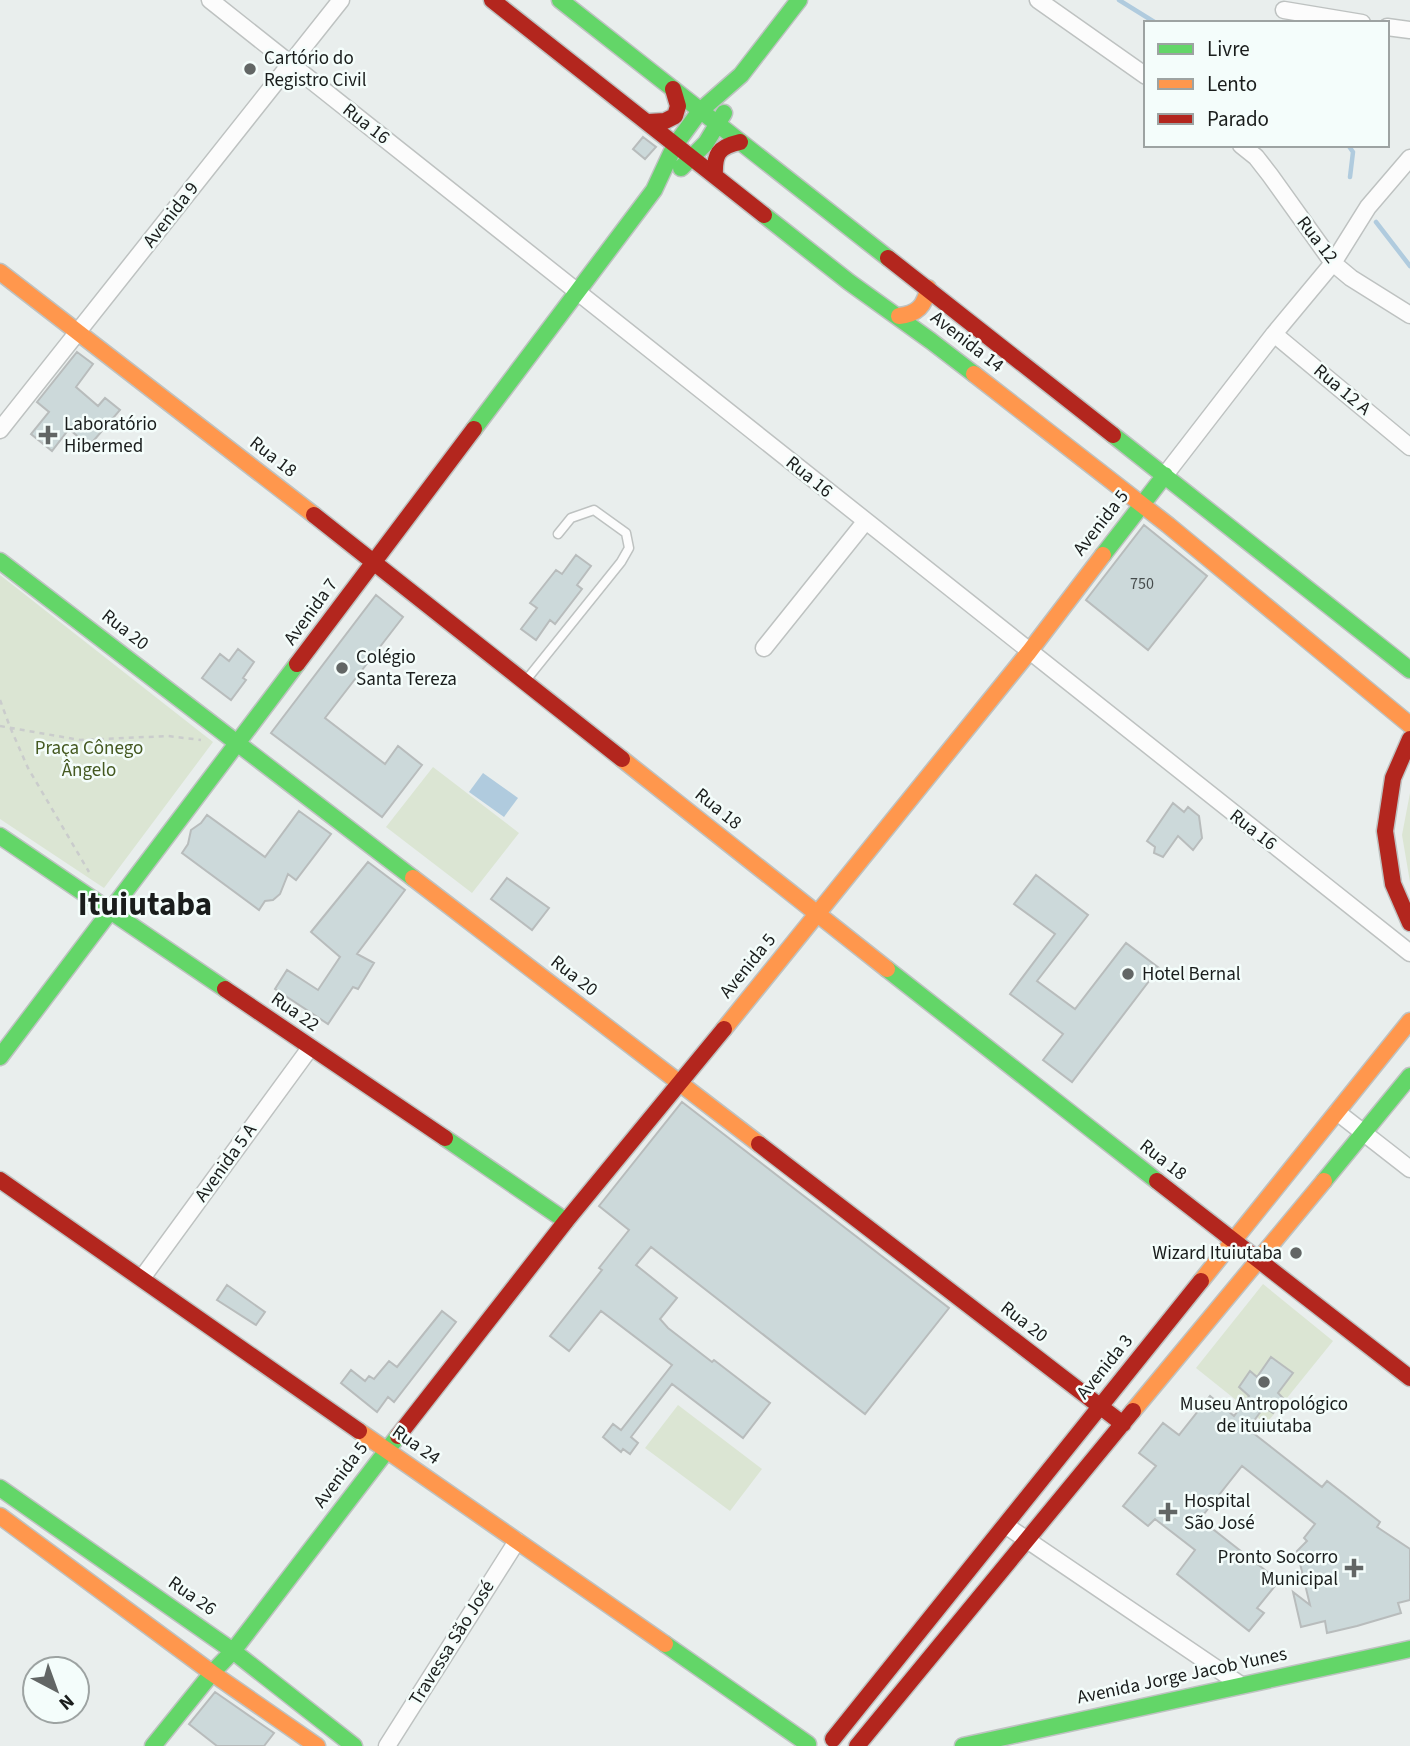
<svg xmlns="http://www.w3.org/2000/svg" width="1410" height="1746" font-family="'Source Sans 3',sans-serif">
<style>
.green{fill:#dbe5d3}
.water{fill:#b0cbde}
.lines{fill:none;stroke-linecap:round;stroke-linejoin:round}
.stream{stroke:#b0cbde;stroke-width:4.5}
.building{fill:#ccd9da;stroke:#b8bcbc;stroke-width:2}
.lane-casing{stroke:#bec2c1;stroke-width:11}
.street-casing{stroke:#bec2c1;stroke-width:19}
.fast-casing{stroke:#bec2c1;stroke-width:19}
.slow-casing{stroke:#bec2c1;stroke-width:19}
.jam-casing{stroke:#bec2c1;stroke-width:19}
.path{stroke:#cacccc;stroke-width:2.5;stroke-dasharray:5 5;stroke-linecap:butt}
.lane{stroke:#fcfcfc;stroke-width:8}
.street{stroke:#fcfcfc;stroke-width:16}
.fast{stroke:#63d668;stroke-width:16}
.slow{stroke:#ff974d;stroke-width:16}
.jam{stroke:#b3261e;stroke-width:16}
.poi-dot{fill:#626665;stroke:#f4fdfb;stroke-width:2.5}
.labels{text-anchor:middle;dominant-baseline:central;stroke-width:5;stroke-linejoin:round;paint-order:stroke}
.number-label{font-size:16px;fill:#464c4c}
.poi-label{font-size:19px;fill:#1a1d1c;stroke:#f4fdfb;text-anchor:start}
.street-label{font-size:19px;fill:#1a1d1c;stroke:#f4fdfb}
.park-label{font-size:19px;fill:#455921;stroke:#f4fdfb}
.town-label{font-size:33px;font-weight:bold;fill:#1a1d1c;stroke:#f4fdfb}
</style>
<rect width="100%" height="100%" fill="#e9eeed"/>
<path class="green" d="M0,575L213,742L104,888L0,819Z
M433,767L519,833L472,893L386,827Z
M1410,793V882L1402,835Z
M1263,1284L1333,1341L1266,1424L1196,1368Z
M678,1405L762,1469L730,1511L645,1448Z"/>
<path class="water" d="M483,773L518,798L504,817L469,792Z"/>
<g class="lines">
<path class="stream" d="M1119,0L1156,23
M1348,145L1353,152L1350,177
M1376,222L1410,266"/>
</g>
<path class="building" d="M643,137L656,147L645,159L633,149Z
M77,352L93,364L76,387L98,406L105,398L120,410L89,446L69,429L52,451L31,434L49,412L37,402Z
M1144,525L1207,576L1148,650L1086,600Z
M576,555L591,566L577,585L582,589L555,624L550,620L536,640L521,629L537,608L530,603L556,570L562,574Z
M376,595L403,617L325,718L385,764L398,746L422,765L382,817L271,733Z
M238,649L254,662L243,678L246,680L231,700L202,678L220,654L229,661Z
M1173,803L1184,812L1188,807L1199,816L1202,838L1193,850L1178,836L1163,857L1154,853L1155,847L1147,841Z
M299,811L331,834L296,880L288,874L280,894L273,900L265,901L259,910L182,853L188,844L191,830L201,823L207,815L265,857Z
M368,862L405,890L357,954L374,963L358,989L353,987L328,1024L275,989L287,970L318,990L340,957L311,932Z
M1036,875L1088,915L1037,981L1075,1009L1126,943L1159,968L1072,1082L1043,1060L1063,1034L1010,994L1055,934L1014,904Z
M507,878L549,908L532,930L491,899Z
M682,1102L949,1308L865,1414L651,1247L636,1265L677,1298L660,1319L668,1328L712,1362L714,1360L770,1403L743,1438L672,1384L631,1437L638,1443L630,1454L623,1449L621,1452L603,1437L613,1424L621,1430L672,1365L601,1311L569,1351L550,1336L602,1270L599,1268L629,1230L599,1206Z
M227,1285L265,1312L256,1325L217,1300Z
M442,1311L456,1322L394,1402L388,1397L377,1412L341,1383L351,1370L365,1381L369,1376L374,1379L389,1361L397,1367Z
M1271,1357L1293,1373L1278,1393L1284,1399L1273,1413L1264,1407L1248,1429L1322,1487L1327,1481L1380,1522L1377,1527L1410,1549V1600L1398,1603L1401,1613L1357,1626L1327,1633L1325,1621L1301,1627L1293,1592L1310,1605L1297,1551L1307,1541L1304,1538L1315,1524L1242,1466L1200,1519L1279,1581L1257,1608L1264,1613L1249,1631L1177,1574L1195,1550L1155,1519L1148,1526L1123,1506L1156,1466L1139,1453L1163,1423L1179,1435L1210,1396L1234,1416L1249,1396L1239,1387L1250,1371L1257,1377Z
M215,1692L274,1733L264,1746H217L189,1724Z"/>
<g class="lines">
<g class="lane-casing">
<path id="lane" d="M527,679L621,562L629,548L626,533L594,510L571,518L558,534"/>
</g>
<g class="street-casing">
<path id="street" d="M210,0L1410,953
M1038,0L1146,76
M1284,10L1362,23
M1387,27L1410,30
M1241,145L1256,157L1270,175L1333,263L1351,278L1410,315
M1274,334L1410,447
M0,430L341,0
M1165,475L1274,334L1333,263L1368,207L1410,158
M764,648L865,522
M1337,1112L1410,1169
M142,1278L310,1048
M1005,1525L1241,1685
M387,1746L517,1541"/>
</g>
<g class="fast-casing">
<path id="fast" d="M560,0L888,258
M681,168L706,143L724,113
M764,215L849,282L931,341L974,374
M474,429L654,190L675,145L700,111L741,75L799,0
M1113,435L1410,670
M1103,555L1165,475
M0,561L413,878
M0,836L225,989
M887,969L1157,1181
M0,1057L297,664
M445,1138L566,1221
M1324,1181L1410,1076
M0,1488L233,1651L354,1746
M665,1644L808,1744
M153,1746L212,1673L233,1651L398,1436
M963,1746L1410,1649"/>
</g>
<g class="slow-casing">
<path id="slow" d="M0,272L314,515
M899,316C917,314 925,306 928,288
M974,374L1168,525L1410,725
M622,759L887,969
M413,878L759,1144
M724,1029L1029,652L1103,555
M1201,1281L1410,1021
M1133,1411L1324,1181
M359,1431L665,1644
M0,1516L212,1673L317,1746"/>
</g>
<g class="jam-casing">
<path id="jam" d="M492,0L764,215
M648,122L665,121L675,116L678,106L673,89
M715,176C714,154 718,147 740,142
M888,258L1113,435
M314,515L622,759
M297,664L474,429
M1410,739L1393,778L1385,831L1393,884L1410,923
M225,989L445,1138
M759,1144L1123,1424
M0,1180L359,1431
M1157,1181L1410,1378
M398,1436L566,1221L724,1029
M833,1739L1201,1281
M857,1746L1133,1411"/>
</g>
<path class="path" d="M0,700L10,727L28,768L89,872
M0,726L80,740L168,736L201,740"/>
<use href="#lane" class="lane"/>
<use href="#street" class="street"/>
<use href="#fast" class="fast"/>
<use href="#slow" class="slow"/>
<use href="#jam" class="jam"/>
</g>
<g class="poi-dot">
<circle cx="250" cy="69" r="7"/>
<path d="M44.5 424.5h7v7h7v7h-7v7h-7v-7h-7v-7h7z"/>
<circle cx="342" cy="668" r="7"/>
<circle cx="1128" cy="974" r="7"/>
<circle cx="1296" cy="1253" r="7"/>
<circle cx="1264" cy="1382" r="7"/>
<path d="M1164.5 1501.5h7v7h7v7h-7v7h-7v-7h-7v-7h7z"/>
<path d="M1350.5 1557.5h7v7h7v7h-7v7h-7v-7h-7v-7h7z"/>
</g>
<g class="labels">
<g class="number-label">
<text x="1142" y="584">750</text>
</g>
<g class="poi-label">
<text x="264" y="58">Cartório do<tspan x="264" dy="22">Registro Civil</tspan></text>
<text x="64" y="424">Laboratório<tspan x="64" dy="22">Hibermed</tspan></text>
<text x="356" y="657">Colégio<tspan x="356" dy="22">Santa Tereza</tspan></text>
<text x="1142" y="974">Hotel Bernal</text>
<text x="1282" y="1253" text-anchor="end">Wizard Ituiutaba</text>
<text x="1264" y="1404" text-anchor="middle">Museu Antropológico<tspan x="1264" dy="22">de ituiutaba</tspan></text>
<text x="1184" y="1501">Hospital<tspan x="1184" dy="22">São José</tspan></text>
<text x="1338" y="1557" text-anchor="end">Pronto Socorro<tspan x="1338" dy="22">Municipal</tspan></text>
</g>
<g class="street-label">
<text transform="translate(366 124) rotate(38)">Rua 16</text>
<text transform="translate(171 215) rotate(-52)">Avenida 9</text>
<text transform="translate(1317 240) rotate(52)">Rua 12</text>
<text transform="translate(967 342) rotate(38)">Avenida 14</text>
<text transform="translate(1342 390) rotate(40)">Rua 12 A</text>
<text transform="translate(273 457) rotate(38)">Rua 18</text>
<text transform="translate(809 477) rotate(39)">Rua 16</text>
<text transform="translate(1101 523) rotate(-52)">Avenida 5</text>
<text transform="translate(311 612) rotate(-54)">Avenida 7</text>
<text transform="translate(125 630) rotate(38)">Rua 20</text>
<text transform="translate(718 809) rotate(39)">Rua 18</text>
<text transform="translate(1253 830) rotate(38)">Rua 16</text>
<text transform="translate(748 966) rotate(-51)">Avenida 5</text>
<text transform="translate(574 976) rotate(38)">Rua 20</text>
<text transform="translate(295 1012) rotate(35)">Rua 22</text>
<text transform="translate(1163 1160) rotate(38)">Rua 18</text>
<text transform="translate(226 1163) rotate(-54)">Avenida 5 A</text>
<text transform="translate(1024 1322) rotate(38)">Rua 20</text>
<text transform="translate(1105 1367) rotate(-51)">Avenida 3</text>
<text transform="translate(416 1445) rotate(35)">Rua 24</text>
<text transform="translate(341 1475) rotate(-53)">Avenida 5</text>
<text transform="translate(192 1596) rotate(35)">Rua 26</text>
<text transform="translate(452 1643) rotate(-58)">Travessa São José</text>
<text transform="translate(1182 1676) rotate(-12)">Avenida Jorge Jacob Yunes</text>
</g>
<g class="park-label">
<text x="89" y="748">Praça Cônego<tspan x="89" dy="22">Ângelo</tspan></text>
</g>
<g class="town-label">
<text x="145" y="904">Ituiutaba</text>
</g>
</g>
<rect x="1144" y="21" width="245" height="126" fill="#f4fdfb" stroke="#9da3a2" stroke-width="2"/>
<rect x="1158" y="44" width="35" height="10" fill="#63d668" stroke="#9da3a2" stroke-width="2"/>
<text x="1207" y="56" font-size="21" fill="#1a1d1c">Livre</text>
<rect x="1158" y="79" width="35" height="10" fill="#ff974d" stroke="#9da3a2" stroke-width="2"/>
<text x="1207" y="91" font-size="21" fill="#1a1d1c">Lento</text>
<rect x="1158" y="114" width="35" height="10" fill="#b3261e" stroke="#9da3a2" stroke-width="2"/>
<text x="1207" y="126" font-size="21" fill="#1a1d1c">Parado</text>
<g transform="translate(56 1690) rotate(139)"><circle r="33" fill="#f4fdfb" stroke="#9da3a2" stroke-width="2"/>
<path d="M0-5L12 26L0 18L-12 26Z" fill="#626665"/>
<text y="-10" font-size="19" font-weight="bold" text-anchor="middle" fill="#1a1d1c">N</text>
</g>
</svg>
